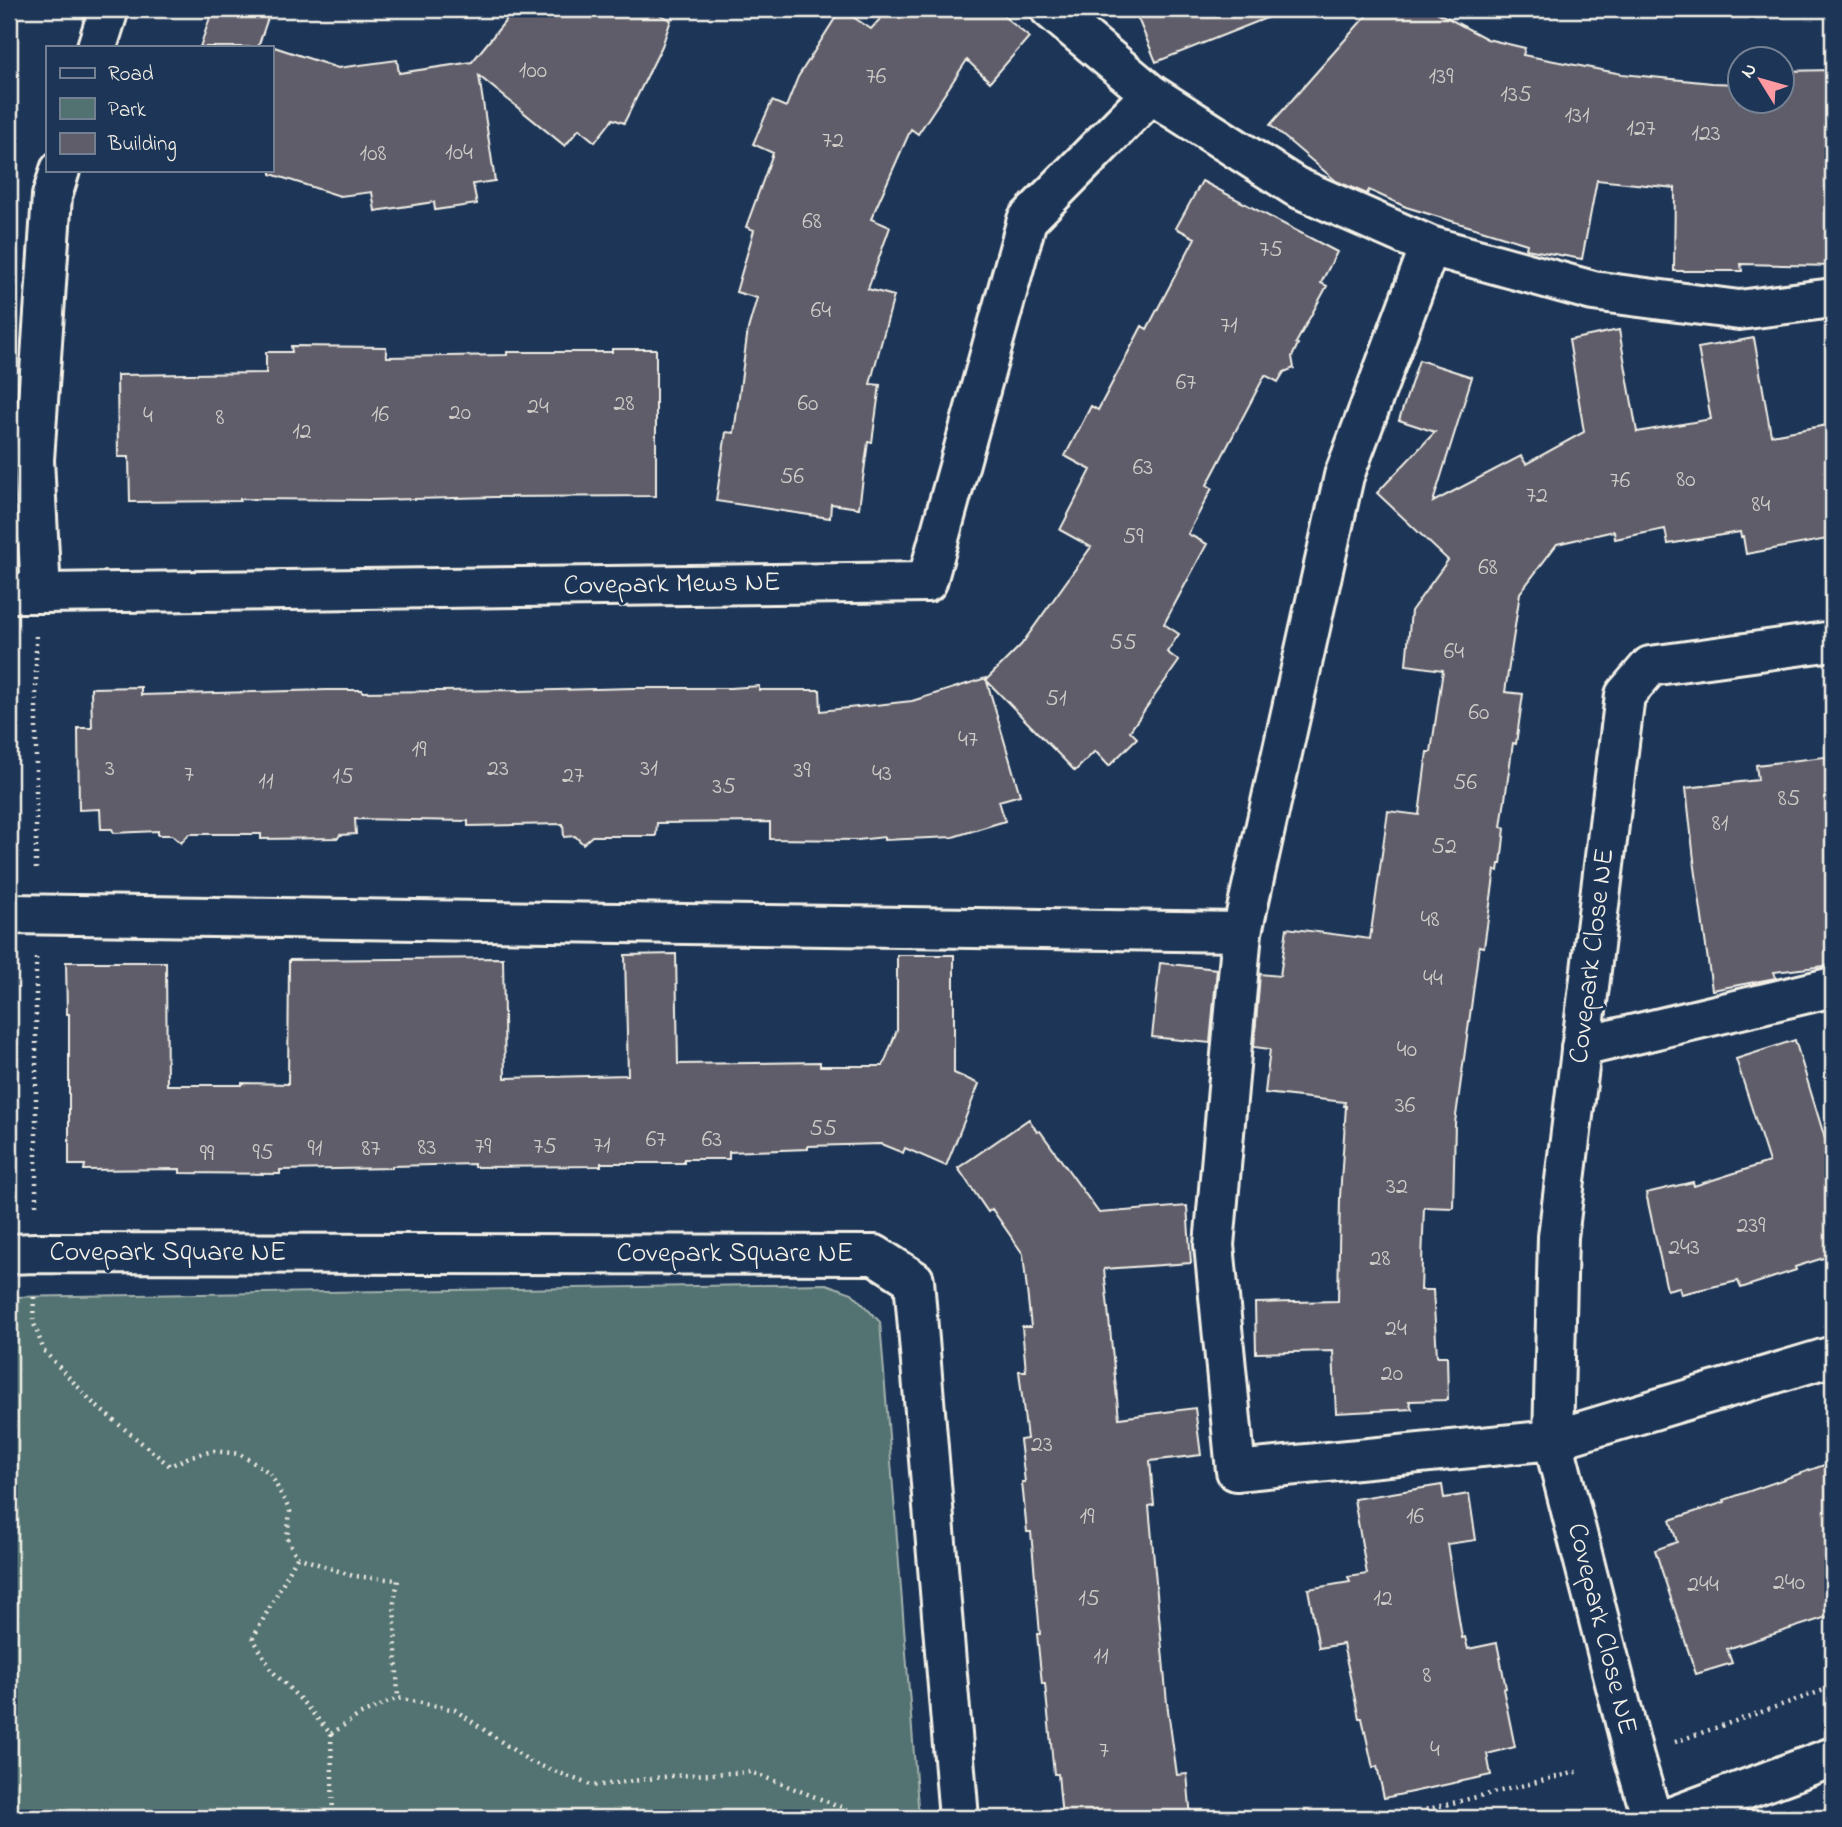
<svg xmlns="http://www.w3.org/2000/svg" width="1842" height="1827" font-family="'Indie Flower',sans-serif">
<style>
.green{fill:#527272;stroke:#a3b2ad;stroke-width:2}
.building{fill:#5f5d6a;stroke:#f4f1e8;stroke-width:2}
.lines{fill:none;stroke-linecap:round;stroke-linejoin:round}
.minor-casing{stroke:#f4f1e8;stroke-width:44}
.path{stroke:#f4f1e8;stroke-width:4.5;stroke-dasharray:2 5;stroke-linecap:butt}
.minor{stroke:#1d3557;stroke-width:38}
.labels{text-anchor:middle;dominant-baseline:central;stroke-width:6;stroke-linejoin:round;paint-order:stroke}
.number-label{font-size:24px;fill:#cfccc8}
.street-label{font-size:28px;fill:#f4f1e8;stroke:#1d3557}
</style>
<rect width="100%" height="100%" fill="#1d3557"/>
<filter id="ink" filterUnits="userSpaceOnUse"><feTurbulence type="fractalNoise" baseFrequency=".0143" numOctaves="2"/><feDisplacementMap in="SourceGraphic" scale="14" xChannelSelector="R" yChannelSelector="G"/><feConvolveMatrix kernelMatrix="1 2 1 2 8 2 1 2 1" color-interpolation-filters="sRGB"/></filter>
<g filter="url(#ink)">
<path class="green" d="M826,1284L852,1293L880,1322L919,1818H9V1297Z"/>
<path class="building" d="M213,9H271L258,47H200Z
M515,9H649L671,20L662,46L624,123L613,119L595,142L579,129L565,146L479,76L495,181L473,184L477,204L435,210L434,202L375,211L372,192L340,196L271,174V46L338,68L397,60L399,73L472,62Z
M841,9L871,29L889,9H995L1029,37L990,82L967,60L918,134L911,129L871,219L890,227L868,289L894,296L870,384L880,385L872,442H868L859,508L831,504L830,518L716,501L726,432L734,433L748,329L757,298L736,292L754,230L746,227L773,153L753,144L772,101L786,107L798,77Z
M1134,9H1283L1284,11L1156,62Z
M1372,9H1431L1487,39L1525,48L1523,55L1622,74L1712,83L1740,84V102H1782V71L1833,70V266L1741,264L1742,271H1674L1675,188L1597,180L1582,259L1526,249L1527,244L1406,207L1369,190L1367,194L1336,181L1270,125Z
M1202,181L1337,252L1321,283L1327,286L1296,343L1298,344L1292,357L1294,368L1284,372L1278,382L1265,375L1207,485L1212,488L1188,534L1207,544L1164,624L1179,634L1167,652L1179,661L1130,731L1137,738L1109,766L1095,751L1075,771L986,680L1021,645L1091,547L1060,530L1091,470L1065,456L1091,406L1098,410L1142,326L1147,329L1195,238L1176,228Z
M1619,330L1637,432L1711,419L1698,348L1754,338L1771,435L1833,424V538L1746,554L1743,536L1741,537L1740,532L1668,544L1665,529L1615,539L1614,531L1557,544L1520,593L1505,692L1523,694L1516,744L1513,743L1501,827L1505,828L1501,864H1499L1498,871L1495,870L1484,947L1479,946L1471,1008L1455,1123L1453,1208L1424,1207L1421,1290H1433L1437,1356H1447L1448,1400L1409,1401L1412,1409L1336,1413L1333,1351L1256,1353L1255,1303L1338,1301L1340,1197L1346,1106H1344L1345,1102L1265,1093L1270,1049L1254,1047L1260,974L1280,976L1287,928L1370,939L1388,811L1419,815L1427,752H1431L1443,670L1406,665L1411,611L1448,560L1377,493L1435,432L1399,420L1419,360L1472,377L1433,502L1521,456L1526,464L1584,432L1569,340Z
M291,346L386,347L387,357L507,355V352H612V349H656V496L495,497L373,500L240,499V501L130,502L129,457H118L117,375L266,373V352H292Z
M986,678L1020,795L999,801L1005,821L953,837L884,840V837L858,840L770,839V822L657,823L656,836H592L583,844L575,836L564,837L563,824L468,826V821L355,819L356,834L340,835L338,838L261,839V834H189L181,843L172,835H158V831L114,833L112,829H101L100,809L79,810L78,728H92L91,688L141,687V695L327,690H362V692L518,690V691L634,688H731L759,686V690H820L821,711L912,701Z
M1833,756V965L1774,972L1776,978L1712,990L1694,860L1686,788L1758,780L1756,765Z
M676,954L678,1064L820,1062V1066H883L897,1030V955H954V1073L979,1084L946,1166L905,1148L903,1153L881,1144L808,1146V1149L729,1152V1159H684V1163H601V1166L474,1167V1164L392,1166V1168L280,1170V1174L180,1173V1169L84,1170L85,1165H69V1014H67L66,962H166L167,1085H242V1083L288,1084L289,960L503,958L505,1078L549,1077L628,1075L625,955Z
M1160,963L1217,969L1210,1043L1152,1037Z
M1795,1040L1833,1165V1255L1795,1267L1796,1270L1741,1288L1738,1281L1681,1294L1679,1287L1667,1290L1646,1193L1693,1182L1694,1186L1769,1162L1736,1059Z
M1029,1119L1037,1132L1040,1131L1099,1213L1187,1206L1191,1263L1104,1269L1119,1418L1195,1408L1201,1455L1150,1461L1154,1505L1149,1506L1167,1703L1177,1775L1187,1774L1191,1818H1062L1058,1774H1054L1045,1684H1042L1037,1634H1040L1031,1532H1027L1022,1482H1025L1020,1440L1027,1439L1019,1371H1026L1022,1327H1031L1023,1254L992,1209L988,1212L958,1168Z
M1833,1462V1615L1727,1649L1732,1663L1696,1674L1655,1550L1677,1542L1670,1520L1725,1502L1724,1500Z
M1442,1485L1444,1498L1469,1494L1476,1540L1447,1544L1462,1638L1465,1637L1468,1649L1497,1643L1506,1688L1503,1689L1515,1747L1487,1754L1491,1775L1384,1798L1377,1766L1373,1768L1362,1718H1359L1343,1644L1319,1648L1308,1589L1350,1582L1348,1577L1367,1574L1354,1499Z"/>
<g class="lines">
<g class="minor-casing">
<path id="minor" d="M1050,9L1151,94L1296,187L1430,246L1593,291L1739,310L1833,298
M97,47L109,9
M1430,246L1344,476L1242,932L1214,1245L1236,1471L1553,1440L1833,1356
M9,593H41L34,460L52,196L60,170
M41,593L927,582L1027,220L1151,94
M9,914L1242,932
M1581,1047L1833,987
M9,1254L36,1253L875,1255L914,1280L959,1818
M1652,1818L1634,1757L1553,1440L1558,1237L1625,695L1650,666L1833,641
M1668,1818L1833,1757"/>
</g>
<path class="path" d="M36,636V869
M36,958V1208
M34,1297L33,1321L44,1351L95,1405L170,1466L191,1456L214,1451L240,1454L270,1473L290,1511L287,1538L297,1557L353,1576L398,1580L394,1602L398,1698L455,1710L531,1762L593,1786L671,1776L751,1772L849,1810L858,1818
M297,1557L253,1638L272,1671L301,1700L331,1734L359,1715L398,1698
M331,1734L333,1818
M1675,1742L1833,1687
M1392,1818L1577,1772"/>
<use href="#minor" class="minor"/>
</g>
</g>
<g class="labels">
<g class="number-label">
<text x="533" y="71">100</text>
<text x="876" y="77">76</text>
<text x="1441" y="77">139</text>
<text x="1516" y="95">135</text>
<text x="1577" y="116">131</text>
<text x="1641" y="129">127</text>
<text x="1706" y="134">123</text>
<text x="833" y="141">72</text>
<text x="459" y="153">104</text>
<text x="373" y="154">108</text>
<text x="812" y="222">68</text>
<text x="1271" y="250">75</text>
<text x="821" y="311">64</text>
<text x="1229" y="326">71</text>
<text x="1186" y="383">67</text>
<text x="624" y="404">28</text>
<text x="808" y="404">60</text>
<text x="538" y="407">24</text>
<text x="460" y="413">20</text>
<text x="380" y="415">16</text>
<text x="148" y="416">4</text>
<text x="220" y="418">8</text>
<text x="302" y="432">12</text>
<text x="1143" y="468">63</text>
<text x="792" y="477">56</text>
<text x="1686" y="480">80</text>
<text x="1620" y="481">76</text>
<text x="1537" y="496">72</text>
<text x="1761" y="505">84</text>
<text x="1133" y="537">59</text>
<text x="1488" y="568">68</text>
<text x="1123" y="643">55</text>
<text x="1454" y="652">64</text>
<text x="1056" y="699">51</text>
<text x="1479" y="713">60</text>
<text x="968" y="740">47</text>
<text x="419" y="750">19</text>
<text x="110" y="769">3</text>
<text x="498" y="769">23</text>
<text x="649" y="769">31</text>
<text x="802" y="771">39</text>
<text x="882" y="774">43</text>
<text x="189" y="775">7</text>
<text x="573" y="776">27</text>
<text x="343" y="777">15</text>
<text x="266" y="782">11</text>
<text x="1465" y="783">56</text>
<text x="724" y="787">35</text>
<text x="1789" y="799">85</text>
<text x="1720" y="824">81</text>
<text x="1444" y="847">52</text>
<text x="1430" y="920">48</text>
<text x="1433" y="979">44</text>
<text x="1407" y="1050">40</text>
<text x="1405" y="1106">36</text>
<text x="823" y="1129">55</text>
<text x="656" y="1140">67</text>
<text x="712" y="1140">63</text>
<text x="602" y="1146">71</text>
<text x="483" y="1147">79</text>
<text x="545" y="1147">75</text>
<text x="427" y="1148">83</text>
<text x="315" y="1149">91</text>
<text x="371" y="1149">87</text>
<text x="263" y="1153">95</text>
<text x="207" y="1154">99</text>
<text x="1397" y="1187">32</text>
<text x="1751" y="1226">239</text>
<text x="1684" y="1248">243</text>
<text x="1380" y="1259">28</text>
<text x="1396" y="1329">24</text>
<text x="1392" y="1374">20</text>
<text x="1042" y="1445">23</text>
<text x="1087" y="1517">19</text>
<text x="1415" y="1517">16</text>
<text x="1789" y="1583">240</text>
<text x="1703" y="1585">244</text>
<text x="1089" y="1599">15</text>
<text x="1383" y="1599">12</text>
<text x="1101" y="1657">11</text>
<text x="1427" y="1676">8</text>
<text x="1435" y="1750">4</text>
<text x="1104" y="1751">7</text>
</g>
<g class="street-label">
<text transform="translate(672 585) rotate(-1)">Covepark Mews NE</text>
<text transform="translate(1593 956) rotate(-83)">Covepark Close NE</text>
<text x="168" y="1253">Covepark Square NE</text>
<text x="735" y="1254">Covepark Square NE</text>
<text transform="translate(1601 1629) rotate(76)">Covepark Close NE</text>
</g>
</g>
<rect width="1842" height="1827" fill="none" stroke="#1d3557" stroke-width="35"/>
<rect x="18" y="18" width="1807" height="1792" fill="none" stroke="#f4f1e8" stroke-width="2.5" filter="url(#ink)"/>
<rect x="46" y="46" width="228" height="126" fill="#1d3557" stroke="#738091" stroke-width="2"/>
<rect x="60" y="68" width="35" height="10" fill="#1d3557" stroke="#738091" stroke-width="2"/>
<text x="108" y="80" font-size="21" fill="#f4f1e8">Road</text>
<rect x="60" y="98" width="35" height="21" fill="#527272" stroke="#738091" stroke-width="2"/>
<text x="108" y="116" font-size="21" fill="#f4f1e8">Park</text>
<rect x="60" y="133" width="35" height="21" fill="#5f5d6a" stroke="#738091" stroke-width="2"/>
<text x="108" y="150" font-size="21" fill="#f4f1e8">Building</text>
<g transform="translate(1761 80) rotate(307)"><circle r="33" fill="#1d3557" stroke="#738091" stroke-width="2"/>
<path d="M0-5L12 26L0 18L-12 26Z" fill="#ff9aa2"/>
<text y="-10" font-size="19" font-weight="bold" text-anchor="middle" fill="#f4f1e8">N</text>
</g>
</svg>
